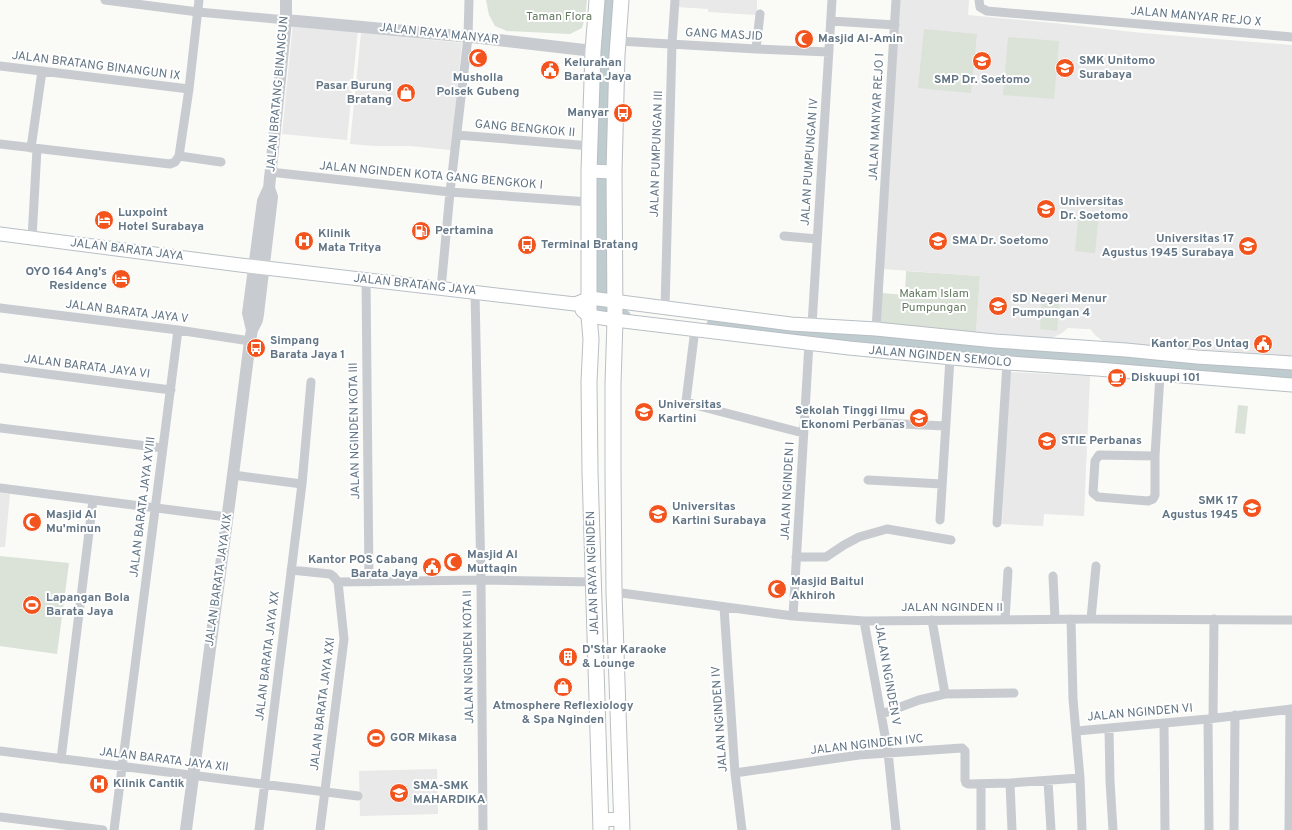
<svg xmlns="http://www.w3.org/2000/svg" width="1292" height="830" font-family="Overpass,sans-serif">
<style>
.built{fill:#e8e9e8}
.green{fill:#dbe2d8}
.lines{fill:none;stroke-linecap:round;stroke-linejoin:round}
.river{stroke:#becbcf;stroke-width:16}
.secondary-casing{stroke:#b9bfc4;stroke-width:15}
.primary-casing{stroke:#babfc3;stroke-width:17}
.minor{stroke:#c8ccd0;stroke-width:9}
.tertiary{stroke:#c8ccd0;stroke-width:12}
.secondary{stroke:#fff;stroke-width:13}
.primary{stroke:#fff;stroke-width:15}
.labels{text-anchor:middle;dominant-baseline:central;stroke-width:4;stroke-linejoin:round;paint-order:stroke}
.park-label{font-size:12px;fill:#667c62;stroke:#fff}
.street-label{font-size:12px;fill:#627585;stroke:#fff}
.poi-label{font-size:12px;font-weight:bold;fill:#627585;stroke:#fff;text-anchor:start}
</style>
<rect width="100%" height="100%" fill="#fafaf7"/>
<path class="built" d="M678,0H757V15L708,12V9L677,7Z
M899,0H969L968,15L1054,23L1142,33L1292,45V356L1196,349L1110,346L1096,336L1090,329H1086L1068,328L1062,333L1052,338L1020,337L976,332L980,276L883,269Z
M293,22L358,29L347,140L282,134Z
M361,33L462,43L451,150L410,146H376L350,144Z
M1009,372L1090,376L1084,516L1044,514L1043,526L1002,524Z
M0,493L10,494L5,547H0Z
M437,769L438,814L360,816L359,771Z"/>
<path class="green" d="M486,0H587L585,18L582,28L570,34L507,31L495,26L489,15Z
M924,29L977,34L971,93L918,88Z
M1008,37L1059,41L1054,99L1003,95Z
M1079,211L1099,213L1095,253L1075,251Z
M906,271L980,276L976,332L879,325L882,293L905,295Z
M1042,293L1060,294L1057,331L1040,329Z
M1238,405L1248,406L1245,434L1235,433Z
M0,556L69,563L57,654L0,646Z"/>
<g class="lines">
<path class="river" d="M611,0L602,179L604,315L623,317
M714,326L862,339L1046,359L1292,376"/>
<g class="secondary-casing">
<path id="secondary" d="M589,171L614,172
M0,234L240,265L575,304L590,298L791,324L876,329L995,341L1126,350L1197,357L1292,363
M582,310L589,316L615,320L849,348L994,362L1097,369L1292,385
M601,820L621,819"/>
</g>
<g class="primary-casing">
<path id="primary" d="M597,0L593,51L589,171V316L591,339L589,382L590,472L601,830
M621,0L617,55L614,172L615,320L613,384V473L614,592L622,830"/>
</g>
<path class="minor" d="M105,0L198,12L286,20
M979,0L980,7L987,11L1292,37
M831,21L895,25
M618,41L756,49L829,52
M756,49L760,14
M0,66L189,89
M457,135L591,146
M0,144L170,164L175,162L179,156L189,89L199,0
M31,148L42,71
M179,156L221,162
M270,172L450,192L589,202
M784,236L817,239
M32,238L37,149
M366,280L369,582
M441,289L450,192L468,37L469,0
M475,292L481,580L483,830
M0,308L178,330L250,341
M665,309L672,44L675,0
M812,325L832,0
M695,329L686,401L695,405L803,433
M876,329L896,0
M0,368L171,390
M881,423L945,426
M0,428L163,448
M1155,456L1099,455L1095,461L1093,493L1098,497L1148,501L1153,499L1155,495V456L1160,375
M233,475L302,484
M868,480L942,484
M0,488L227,517
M940,520L950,358
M997,523L1007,363
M796,557H826L844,545L859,537L887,529L951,540
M291,570L330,574L333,576L338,582L481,580L593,582
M1053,576L1055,619
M614,592L793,616L864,621L1091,619L1292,620
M724,607L735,773L742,830
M793,616L809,343
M1071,619L1073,699L1080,778L1082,830
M1091,619L1096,566
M932,620L945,694
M1005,620L1008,571
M864,621L888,752L896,830
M882,714L919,700L945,694L1014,693
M1213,718L1214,619
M1208,719L1209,830
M1164,723L1165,830
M1109,729L1110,781L1113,830
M1077,731L1208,719L1292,709
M0,751L358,796
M61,759L93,500
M735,773L859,755L962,748L965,751V780L966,783L968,784L1010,783L1080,778
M1048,781L1051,830
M1010,783L1012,830
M981,785V830
M0,817L103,830
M114,830L178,330
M259,830L302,484L311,382
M320,830L344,639L338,582
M1234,830L1235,715
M1289,830L1290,709"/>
<path class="tertiary" d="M286,20L481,38L593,51
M252,330L248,313L263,201L268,190
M186,830L233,475L250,341L252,330L257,320L258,314L272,197L269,188L286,20V0"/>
<use href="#secondary" class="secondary"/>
<use href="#primary" class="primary"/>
</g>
<defs>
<g id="mosque-disc" transform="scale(1)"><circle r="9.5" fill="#f3541e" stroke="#fff"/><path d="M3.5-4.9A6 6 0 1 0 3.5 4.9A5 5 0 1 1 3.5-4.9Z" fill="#fff"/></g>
<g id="school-disc" transform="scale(1)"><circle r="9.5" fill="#f3541e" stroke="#fff"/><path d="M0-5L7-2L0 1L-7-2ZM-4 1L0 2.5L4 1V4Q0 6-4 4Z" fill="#fff"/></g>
<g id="civic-disc" transform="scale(1)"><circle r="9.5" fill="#f3541e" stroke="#fff"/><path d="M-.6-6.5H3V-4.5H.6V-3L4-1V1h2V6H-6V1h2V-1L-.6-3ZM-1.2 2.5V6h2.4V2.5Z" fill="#fff"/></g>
<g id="shop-disc" transform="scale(1)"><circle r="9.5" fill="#f3541e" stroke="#fff"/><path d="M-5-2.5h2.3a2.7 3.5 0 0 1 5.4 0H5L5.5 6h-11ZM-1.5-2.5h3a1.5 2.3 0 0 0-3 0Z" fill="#fff"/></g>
<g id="bus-disc" transform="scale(1)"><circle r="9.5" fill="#f3541e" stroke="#fff"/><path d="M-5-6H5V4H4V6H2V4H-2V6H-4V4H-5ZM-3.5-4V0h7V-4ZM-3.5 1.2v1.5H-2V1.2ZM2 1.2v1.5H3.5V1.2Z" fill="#fff"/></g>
<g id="university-disc" transform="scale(1)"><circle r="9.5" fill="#f3541e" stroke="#fff"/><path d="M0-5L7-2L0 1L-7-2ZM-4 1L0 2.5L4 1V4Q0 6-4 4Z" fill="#fff"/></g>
<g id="hotel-disc" transform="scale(1)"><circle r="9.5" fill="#f3541e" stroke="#fff"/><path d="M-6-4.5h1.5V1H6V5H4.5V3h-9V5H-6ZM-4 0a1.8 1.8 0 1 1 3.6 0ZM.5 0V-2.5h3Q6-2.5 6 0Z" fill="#fff"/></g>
<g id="fuel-disc" transform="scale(1)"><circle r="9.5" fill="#f3541e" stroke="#fff"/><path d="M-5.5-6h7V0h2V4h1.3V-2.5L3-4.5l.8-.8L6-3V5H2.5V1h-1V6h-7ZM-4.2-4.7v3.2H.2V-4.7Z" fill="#fff"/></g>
<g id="hospital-disc" transform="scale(1)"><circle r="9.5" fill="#f3541e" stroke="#fff"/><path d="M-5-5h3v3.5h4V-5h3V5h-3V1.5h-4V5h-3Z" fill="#fff"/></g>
<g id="cafe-disc" transform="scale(1)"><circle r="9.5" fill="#f3541e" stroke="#fff"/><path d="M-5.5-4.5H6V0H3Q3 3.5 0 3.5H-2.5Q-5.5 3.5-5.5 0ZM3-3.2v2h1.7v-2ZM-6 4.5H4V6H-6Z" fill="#fff"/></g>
<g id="stadium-disc" transform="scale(1)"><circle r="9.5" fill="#f3541e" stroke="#fff"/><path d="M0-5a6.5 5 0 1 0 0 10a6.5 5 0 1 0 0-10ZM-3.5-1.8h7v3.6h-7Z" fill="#fff"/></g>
<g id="building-disc" transform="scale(1)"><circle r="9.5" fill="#f3541e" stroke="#fff"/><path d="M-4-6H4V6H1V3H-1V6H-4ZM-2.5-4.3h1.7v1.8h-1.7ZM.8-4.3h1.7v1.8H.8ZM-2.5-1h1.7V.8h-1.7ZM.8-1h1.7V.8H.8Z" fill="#fff"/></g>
</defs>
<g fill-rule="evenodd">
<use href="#mosque-disc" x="804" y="39"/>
<use href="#mosque-disc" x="478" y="58"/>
<use href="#school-disc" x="982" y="61"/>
<use href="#school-disc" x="1065" y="68"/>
<use href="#civic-disc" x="550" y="70"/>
<use href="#shop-disc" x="406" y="93"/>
<use href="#bus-disc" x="623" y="113"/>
<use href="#university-disc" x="1046" y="209"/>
<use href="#hotel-disc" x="104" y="220"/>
<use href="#fuel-disc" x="421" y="231"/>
<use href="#hospital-disc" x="304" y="241"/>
<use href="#school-disc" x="938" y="241"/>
<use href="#bus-disc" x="527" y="245"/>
<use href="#university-disc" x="1248" y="246"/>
<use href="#hotel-disc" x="121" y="279"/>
<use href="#school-disc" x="998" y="306"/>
<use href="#civic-disc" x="1263" y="344"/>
<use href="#bus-disc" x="256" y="348"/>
<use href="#cafe-disc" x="1117" y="378"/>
<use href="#university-disc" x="644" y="412"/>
<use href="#university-disc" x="919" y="418"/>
<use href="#university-disc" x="1047" y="441"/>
<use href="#school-disc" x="1252" y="508"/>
<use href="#university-disc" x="658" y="514"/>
<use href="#mosque-disc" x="32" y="522"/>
<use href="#mosque-disc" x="453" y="562"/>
<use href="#civic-disc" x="432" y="567"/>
<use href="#mosque-disc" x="777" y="589"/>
<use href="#stadium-disc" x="32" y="605"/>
<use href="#building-disc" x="568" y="657"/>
<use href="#shop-disc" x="563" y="687"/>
<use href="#stadium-disc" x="376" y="738"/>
<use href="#hospital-disc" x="99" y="784"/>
<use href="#school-disc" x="399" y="793"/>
</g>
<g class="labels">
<g class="park-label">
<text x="559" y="17">Taman Flora</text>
<text x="934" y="294">Makam Islam<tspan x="934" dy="14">Pumpungan</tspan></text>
</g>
<g class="street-label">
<text transform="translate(1196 17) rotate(5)">JALAN MANYAR REJO X</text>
<text transform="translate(439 34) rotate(6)">JALAN RAYA MANYAR</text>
<text transform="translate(724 35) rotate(3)">GANG MASJID</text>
<text transform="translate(96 66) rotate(7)">JALAN BRATANG BINANGUN IX</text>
<text transform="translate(278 94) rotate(-85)">JALAN BRATANG BINANGUN</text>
<text transform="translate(877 117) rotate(-87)">JALAN MANYAR REJO I</text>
<text transform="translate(525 129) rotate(5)">GANG BENGKOK II</text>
<text transform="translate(657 154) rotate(-88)">JALAN PUMPUNGAN III</text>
<text transform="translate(810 162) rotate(-86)">JALAN PUMPUNGAN IV</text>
<text transform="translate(431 176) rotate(5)">JALAN NGINDEN KOTA GANG BENGKOK I</text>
<text transform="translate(127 250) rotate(7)">JALAN BARATA JAYA</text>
<text transform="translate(415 285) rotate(6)">JALAN BRATANG JAYA</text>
<text transform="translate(127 312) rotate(7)">JALAN BARATA JAYA V</text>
<text transform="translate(940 357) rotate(5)">JALAN NGINDEN SEMOLO</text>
<text transform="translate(87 367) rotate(7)">JALAN BARATA JAYA VI</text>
<text transform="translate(355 431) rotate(-91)">JALAN NGINDEN KOTA III</text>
<text transform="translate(788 491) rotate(-87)">JALAN NGINDEN I</text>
<text transform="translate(143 507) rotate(-83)">JALAN BARATA JAYA XVIII</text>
<text transform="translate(593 573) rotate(-92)">JALAN RAYA NGINDEN</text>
<text transform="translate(219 580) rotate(-82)">JALAN BARATA JAYA XIX</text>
<text x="952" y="608">JALAN NGINDEN II</text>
<text transform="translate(268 656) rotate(-83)">JALAN BARATA JAYA XX</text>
<text transform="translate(469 657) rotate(-91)">JALAN NGINDEN KOTA II</text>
<text transform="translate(887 675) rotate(80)">JALAN NGINDEN V</text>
<text transform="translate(323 704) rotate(-83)">JALAN BARATA JAYA XXI</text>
<text transform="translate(1140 713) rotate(-5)">JALAN NGINDEN VI</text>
<text transform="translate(720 719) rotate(-94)">JALAN NGINDEN IV</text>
<text transform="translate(867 745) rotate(-6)">JALAN NGINDEN IVC</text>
<text transform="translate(164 760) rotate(7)">JALAN BARATA JAYA XII</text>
</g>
<g class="poi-label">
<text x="818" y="39">Masjid Al-Amin</text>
<text x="1079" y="61">SMK Unitomo<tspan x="1079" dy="14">Surabaya</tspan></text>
<text x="564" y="63">Kelurahan<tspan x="564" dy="14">Barata Jaya</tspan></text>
<text x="478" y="78" text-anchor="middle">Musholla<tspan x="478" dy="14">Polsek Gubeng</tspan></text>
<text x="982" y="80" text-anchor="middle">SMP Dr. Soetomo</text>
<text x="392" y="86" text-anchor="end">Pasar Burung<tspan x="392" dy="14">Bratang</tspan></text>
<text x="609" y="113" text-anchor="end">Manyar</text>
<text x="1060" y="202">Universitas<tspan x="1060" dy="14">Dr. Soetomo</tspan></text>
<text x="118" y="213">Luxpoint<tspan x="118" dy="14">Hotel Surabaya</tspan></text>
<text x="435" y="231">Pertamina</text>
<text x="318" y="234">Klinik<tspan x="318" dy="14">Mata Tritya</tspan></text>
<text x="1234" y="239" text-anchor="end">Universitas 17<tspan x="1234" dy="14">Agustus 1945 Surabaya</tspan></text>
<text x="952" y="241">SMA Dr. Soetomo</text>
<text x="541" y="245">Terminal Bratang</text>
<text x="107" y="272" text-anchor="end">OYO 164 Ang's<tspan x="107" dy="14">Residence</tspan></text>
<text x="1012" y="299">SD Negeri Menur<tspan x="1012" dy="14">Pumpungan 4</tspan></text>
<text x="270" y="341">Simpang<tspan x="270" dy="14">Barata Jaya 1</tspan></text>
<text x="1249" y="344" text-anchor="end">Kantor Pos Untag</text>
<text x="1131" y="378">Diskuupi 101</text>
<text x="658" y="405">Universitas<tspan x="658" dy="14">Kartini</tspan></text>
<text x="905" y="411" text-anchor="end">Sekolah Tinggi Ilmu<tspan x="905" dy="14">Ekonomi Perbanas</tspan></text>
<text x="1061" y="441">STIE Perbanas</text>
<text x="1238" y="501" text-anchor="end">SMK 17<tspan x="1238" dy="14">Agustus 1945</tspan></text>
<text x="672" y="507">Universitas<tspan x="672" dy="14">Kartini Surabaya</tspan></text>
<text x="46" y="515">Masjid Al<tspan x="46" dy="14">Mu'minun</tspan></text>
<text x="467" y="555">Masjid Al<tspan x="467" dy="14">Muttaqin</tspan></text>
<text x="418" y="560" text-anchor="end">Kantor POS Cabang<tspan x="418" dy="14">Barata Jaya</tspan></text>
<text x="791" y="582">Masjid Baitul<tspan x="791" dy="14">Akhiroh</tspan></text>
<text x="46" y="598">Lapangan Bola<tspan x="46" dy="14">Barata Jaya</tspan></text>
<text x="582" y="650">D'Star Karaoke<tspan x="582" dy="14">&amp; Lounge</tspan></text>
<text x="563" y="706" text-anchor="middle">Atmosphere Reflexiology<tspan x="563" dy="14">&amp; Spa Nginden</tspan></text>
<text x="390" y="738">GOR Mikasa</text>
<text x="113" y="784">Klinik Cantik</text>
<text x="413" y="786">SMA-SMK<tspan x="413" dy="14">MAHARDIKA</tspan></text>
</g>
</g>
</svg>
